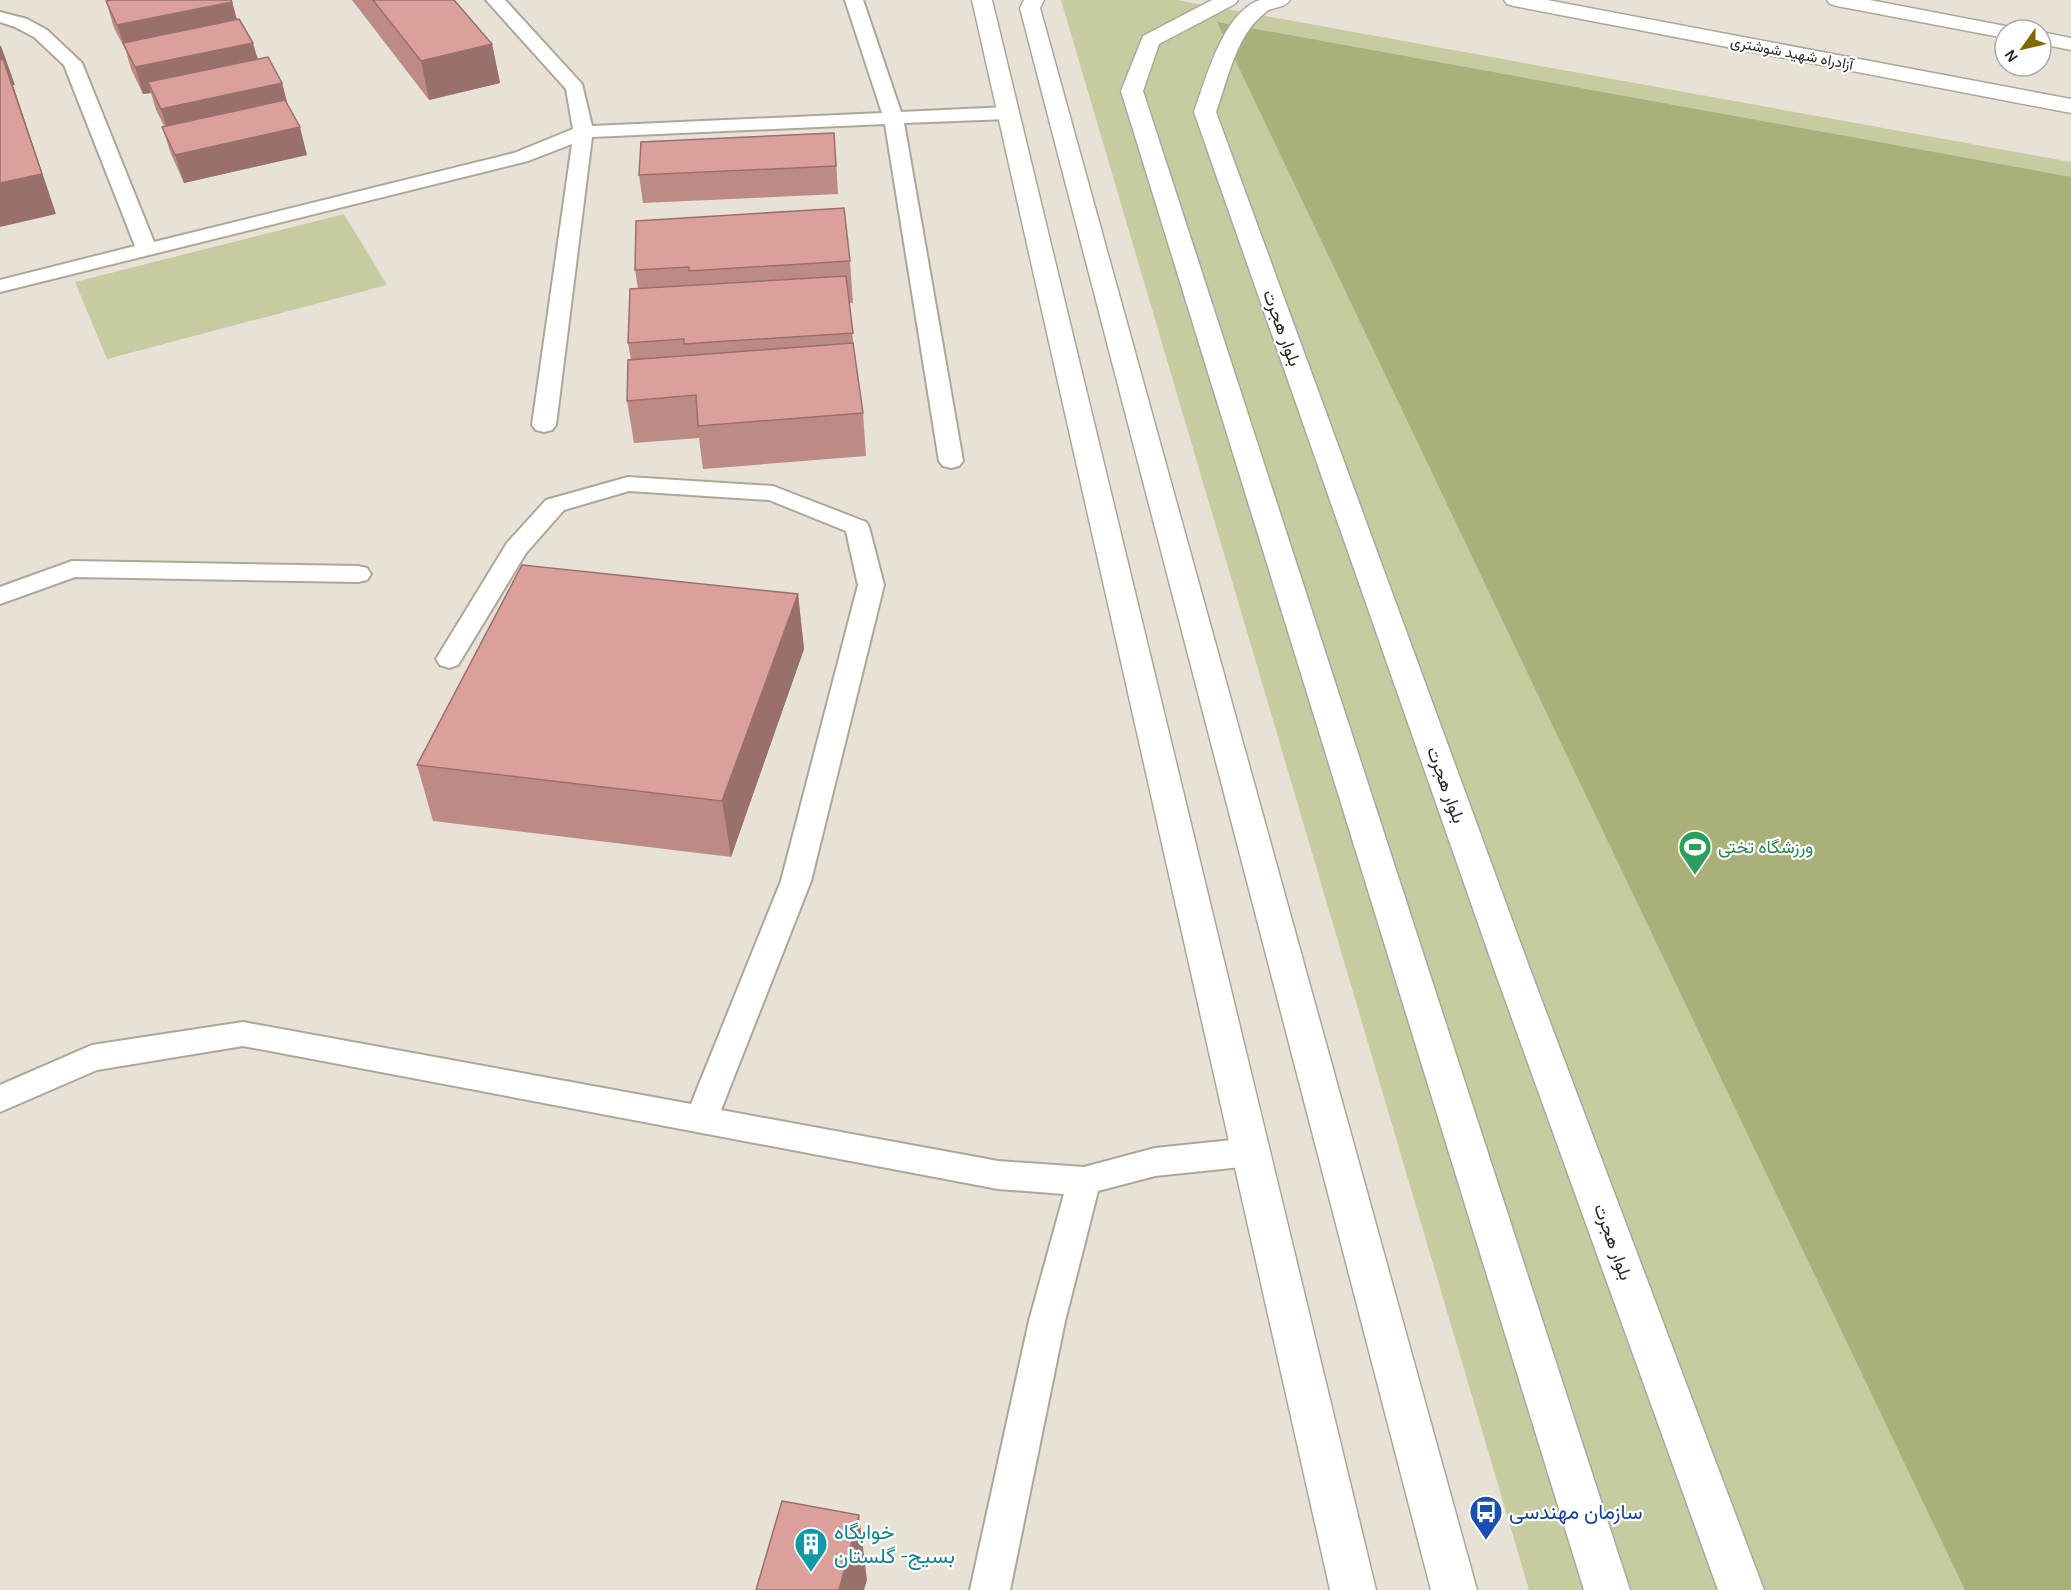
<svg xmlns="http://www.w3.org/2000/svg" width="2071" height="1590" font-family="Karla,Vazirmatn,sans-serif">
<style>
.green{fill:#c7cba2}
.forest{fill:#abb07b}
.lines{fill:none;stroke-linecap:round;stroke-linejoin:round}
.lane-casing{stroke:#ada79b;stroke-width:4}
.secondary-casing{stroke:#ada79b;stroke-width:3}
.highway-casing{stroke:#ada79b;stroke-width:3}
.lane{fill:#fff;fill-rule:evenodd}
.secondary{fill:#fff;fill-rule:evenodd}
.highway{fill:#fff;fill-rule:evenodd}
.wall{fill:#bd8a86}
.shaded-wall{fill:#9a706d}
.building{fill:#dca09c;stroke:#9a706d;stroke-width:1.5}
.labels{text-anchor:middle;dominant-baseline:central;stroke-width:4.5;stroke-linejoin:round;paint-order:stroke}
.far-street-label{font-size:15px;fill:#2b2824;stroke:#fff}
.street-label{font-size:18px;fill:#2b2824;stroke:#fff}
.leisure-label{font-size:18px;fill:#27864d;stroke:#fff;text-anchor:start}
.near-transit-label{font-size:21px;fill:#164399;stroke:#fff;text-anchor:start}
.near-culture-label{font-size:21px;fill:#0d838f;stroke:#fff;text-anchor:start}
</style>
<rect width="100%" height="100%" fill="#e8e1d5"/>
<path class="green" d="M1061,0H1177L2071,162V1590H1529Z
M344,214L387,285L107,359L75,282Z"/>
<path class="forest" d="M1217,22L2071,177V1590H1965Z"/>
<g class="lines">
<g class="lane-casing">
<path id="lane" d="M486,0H505L582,84L592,126L882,113L845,0H863L901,112L1008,107L1015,109L1018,113L1015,117L1008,119L904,123L963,461L959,466L951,468L943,466L939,461L885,124L592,137L556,425L552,430L544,432L536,430L532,425L572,144L528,161L0,292V280L135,246L64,65L34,37L15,27L0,22V12L27,19L47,30L82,63L154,242L514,153L573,129L566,89Z
M628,477L773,486L866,522L869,527L884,585L811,881L721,1110L998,1161L1084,1167L1155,1148L1251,1138L1263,1142L1268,1152L1263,1162L1251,1166L1155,1176L1098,1191L1065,1321L1010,1590H970L1029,1321L1064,1194L998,1189L243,1046L97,1070L0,1112V1085L92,1045L243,1022L691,1104L781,881L858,585L846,531L769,500L629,491L564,510L526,553L458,665L449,668L440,665L436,659L507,543L546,500Z
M72,561L358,566L367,568L371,574L367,580L358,582L75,577L0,604V587Z"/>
</g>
<g class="secondary-casing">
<path id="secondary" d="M972,0H992L1376,1590H1330Z
M1260,0H1290C1284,9 1273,6 1266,12C1236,34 1228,79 1216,112L1530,969L1764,1590H1718L1494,969L1194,112C1206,79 1223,12 1260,0Z"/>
</g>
<g class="highway-casing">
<path id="highway" d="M1024,0H1044L1040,8L1477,1590H1431L1020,8Z
M1212,0H1238L1235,4L1159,44L1143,91L1630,1590H1584L1121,91L1143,36Z
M1504,0H1547L2071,99V113L1514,6L1507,4Z
M1827,0H1870L2005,26L2014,30H2005V38L1837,6L1830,4Z
M2041,32L2071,38V50L2041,44Z"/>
</g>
<use href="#lane" class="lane"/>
<use href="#secondary" class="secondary"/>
<use href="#highway" class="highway"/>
</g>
<path class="wall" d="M352,0H454L492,44L500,83L429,100Z
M106,1L232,2L237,19L258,59L282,83L288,107L307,155L184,183L171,154L162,127L164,126L156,110L151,93L143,94L131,69L126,51L114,28Z
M836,160L838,194L643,203L639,175Z
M636,221L850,261L853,303H849L854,349L863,413L866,456L703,469L699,438L634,443L627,401L631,360L628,343L638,289L635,270Z
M798,594L804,649L731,857L433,821L417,765Z"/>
<path class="shaded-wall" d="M232,2L239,28L123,43L126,51L117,25Z
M253,43L261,70L148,82L151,93L143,94L135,67Z
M492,44L500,83L429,100L421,61Z
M0,46H1L15,85H13L56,214L0,227Z
M282,83L289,110L169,136L161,109Z
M300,127L307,155L184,183L175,155Z
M798,594L804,649L731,857L722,801Z
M859,1515L867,1580L864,1590H839Z"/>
<path class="building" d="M113,0H231L232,2L117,25L106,1Z
M373,0H454L492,44L421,61Z
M239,19L253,43L135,67L123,43Z
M268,57L282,83L161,109L148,82Z
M3,59L42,174L0,183V60Z
M285,100L300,127L175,155L162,127Z
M834,133L836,166L639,175L641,142Z
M844,208L850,261L689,271V267L635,270L636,221Z
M846,276L853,333L684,344V339L628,343L630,289Z
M853,343L863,413L698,426L696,395L627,401L628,360Z
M522,565L798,594L722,801L417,765Z
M782,1501L859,1515L839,1590H756Z"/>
<defs>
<g id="stadium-pin" transform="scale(1.725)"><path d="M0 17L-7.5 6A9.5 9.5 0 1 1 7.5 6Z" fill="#2e9e5b" stroke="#fff"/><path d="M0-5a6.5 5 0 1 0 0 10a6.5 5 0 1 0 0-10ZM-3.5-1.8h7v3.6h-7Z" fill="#fff"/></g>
<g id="bus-pin" transform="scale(1.725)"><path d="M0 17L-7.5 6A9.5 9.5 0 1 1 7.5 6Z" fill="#1a4fb4" stroke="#fff"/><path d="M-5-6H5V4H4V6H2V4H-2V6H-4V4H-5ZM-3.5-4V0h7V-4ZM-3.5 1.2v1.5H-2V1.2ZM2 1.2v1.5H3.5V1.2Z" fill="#fff"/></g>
<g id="building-pin" transform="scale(1.725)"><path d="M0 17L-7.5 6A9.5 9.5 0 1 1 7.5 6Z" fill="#0f9aa8" stroke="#fff"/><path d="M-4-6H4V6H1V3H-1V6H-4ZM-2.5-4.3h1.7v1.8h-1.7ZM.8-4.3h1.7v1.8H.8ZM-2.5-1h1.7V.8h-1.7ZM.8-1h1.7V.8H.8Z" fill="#fff"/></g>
</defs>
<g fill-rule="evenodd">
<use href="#stadium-pin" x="1695" y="847"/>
<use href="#bus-pin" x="1486" y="1512"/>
<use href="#building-pin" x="811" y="1544"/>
</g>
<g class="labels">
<g class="far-street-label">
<text transform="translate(1792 53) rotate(11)">آزادراه شهید شوشتری</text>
</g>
<g class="street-label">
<text transform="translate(1282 328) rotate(70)">بلوار هجرت</text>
<text transform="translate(1446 785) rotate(70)">بلوار هجرت</text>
<text transform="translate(1613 1242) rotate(70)">بلوار هجرت</text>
</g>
<g class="leisure-label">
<text x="1718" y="847">ورزشگاه تختی</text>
</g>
<g class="near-transit-label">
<text x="1509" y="1512">سازمان مهندسی</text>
</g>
<g class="near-culture-label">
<text x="834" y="1532">خوابگاه<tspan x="834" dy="24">بسیج- گلستان</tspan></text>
</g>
</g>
<g transform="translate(2023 48) rotate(236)"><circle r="28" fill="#ffffff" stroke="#aaa9a7" stroke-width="1.5"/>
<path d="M0-4.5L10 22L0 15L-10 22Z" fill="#816900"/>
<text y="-9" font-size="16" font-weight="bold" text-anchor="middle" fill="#2b2824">N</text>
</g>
</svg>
